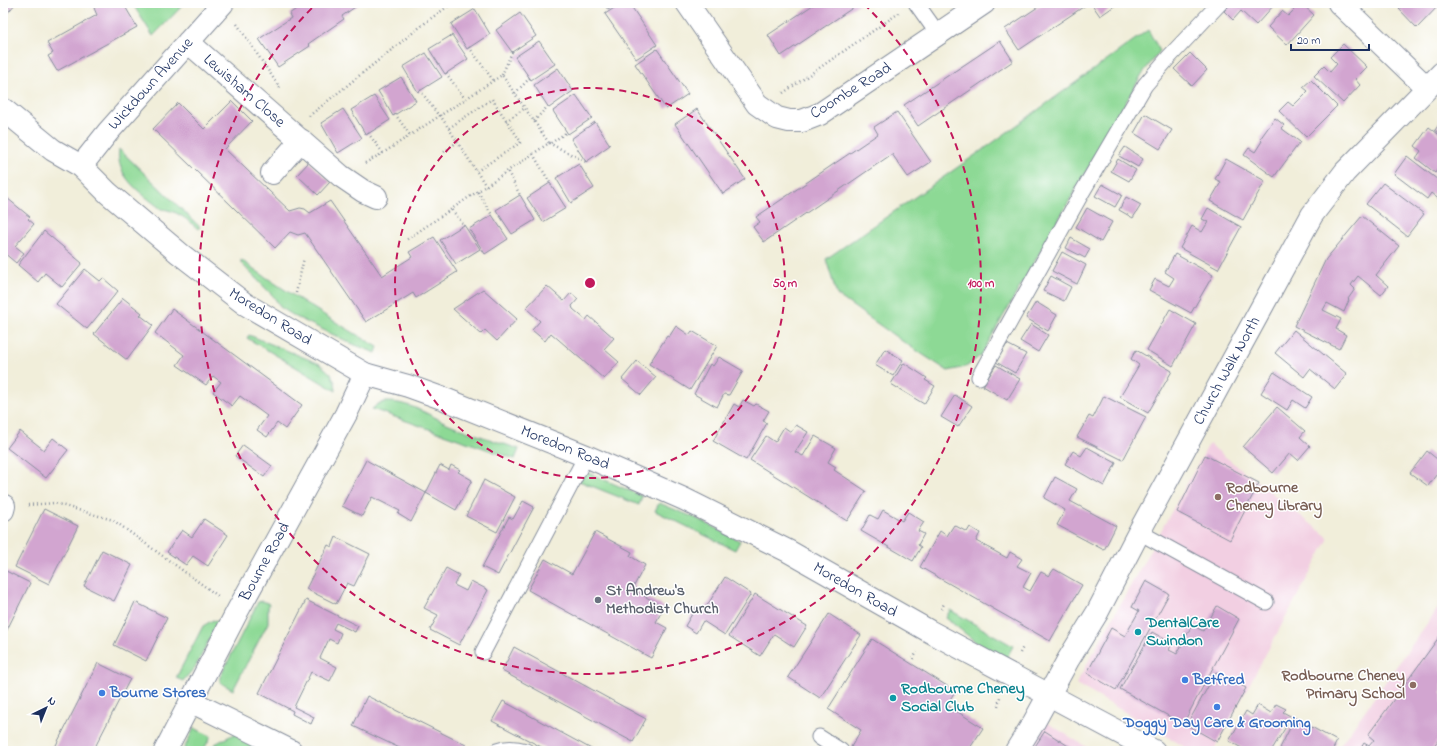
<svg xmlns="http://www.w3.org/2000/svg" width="1445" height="754" font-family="'Indie Flower',sans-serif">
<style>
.built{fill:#f2cfe2}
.green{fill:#8dd995;stroke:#54847a}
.building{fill:#d2a5d0}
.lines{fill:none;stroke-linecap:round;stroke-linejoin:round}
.service-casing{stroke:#868e9c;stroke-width:17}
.minor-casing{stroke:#868e9c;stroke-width:24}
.tertiary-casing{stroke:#868e9c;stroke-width:24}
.path{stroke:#868e9c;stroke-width:2.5;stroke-dasharray:1 3;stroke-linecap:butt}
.service{stroke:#fff;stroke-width:15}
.minor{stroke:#fff;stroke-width:22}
.tertiary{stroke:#fff;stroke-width:22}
.ring{fill:none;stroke:#c2185b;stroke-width:2;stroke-dasharray:7 5}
.education-dot{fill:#8d6e63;stroke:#fff;stroke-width:1.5}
.worship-dot{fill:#6b7280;stroke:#fff;stroke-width:1.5}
.culture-dot{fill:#0f9aa8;stroke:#fff;stroke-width:1.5}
.shop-dot{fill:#3f7fe0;stroke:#fff;stroke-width:1.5}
.labels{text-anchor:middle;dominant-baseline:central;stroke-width:3;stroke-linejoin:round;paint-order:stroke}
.street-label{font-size:16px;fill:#1b2f5e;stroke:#fff}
.education-label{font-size:16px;font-weight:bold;fill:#785e54;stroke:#fff;text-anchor:start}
.worship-label{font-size:16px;font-weight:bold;fill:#5b616d;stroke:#fff;text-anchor:start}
.culture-label{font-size:16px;font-weight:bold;fill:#0d838f;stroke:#fff;text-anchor:start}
.shop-label{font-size:16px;font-weight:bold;fill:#366cbe;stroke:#fff;text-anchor:start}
.centre{fill:#c2185b;stroke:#fff;stroke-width:2}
.ring-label{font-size:12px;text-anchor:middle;font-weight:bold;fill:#c2185b;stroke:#fff;stroke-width:3;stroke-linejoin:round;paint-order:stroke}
</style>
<rect width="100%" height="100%" fill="#fff"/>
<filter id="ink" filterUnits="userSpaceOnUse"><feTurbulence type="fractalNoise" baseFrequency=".025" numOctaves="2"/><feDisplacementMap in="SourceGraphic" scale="8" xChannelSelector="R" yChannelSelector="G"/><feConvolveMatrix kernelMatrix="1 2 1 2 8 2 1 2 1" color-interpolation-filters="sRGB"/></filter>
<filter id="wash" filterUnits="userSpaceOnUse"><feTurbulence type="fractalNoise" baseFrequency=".012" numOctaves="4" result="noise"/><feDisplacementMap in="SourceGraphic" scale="16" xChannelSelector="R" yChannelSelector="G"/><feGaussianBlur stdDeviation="0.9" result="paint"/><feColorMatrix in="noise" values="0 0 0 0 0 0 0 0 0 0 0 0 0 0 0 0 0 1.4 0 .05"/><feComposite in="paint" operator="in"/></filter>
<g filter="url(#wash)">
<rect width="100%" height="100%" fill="#f1eeda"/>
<path class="built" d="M1209,444L1329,538L1213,751H1192L1076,684Z
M1442,603V751H1336L1431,618Z
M1046,722L1093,751H1026Z"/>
<path class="green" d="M132,3H185L153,36Z
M1148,30L1160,51L1142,74L981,355L966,367L948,371L902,341L837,295L826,259L991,144Z
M119,149L200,227L198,229C187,219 176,210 161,209C141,193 115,177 119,149Z
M241,260C285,291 331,320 378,347L376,353L355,345L296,317L280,307L274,297L241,263Z
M249,335L320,364L331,374L335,383L336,391L247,338Z
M385,402C409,401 428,415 449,424C472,434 496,441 519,449L515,459L372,409L378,404Z
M584,471L642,496L639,505L579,481Z
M659,503L698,519L740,541L735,550L655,511Z
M263,601L269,604L268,608V623L233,690L221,683L220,677L258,602Z
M950,610L1013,646L1005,661L987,651L946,618Z
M213,620L218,622L196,666L183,681L176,678L203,626Z
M194,728L211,736L203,751H183Z
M236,733L272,751H212L215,744Z"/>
<g id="blocks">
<path class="building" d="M3,3H16L4,17L3,16Z
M103,3H123L137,27L57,71L48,56L53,53L47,43L97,15L94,8Z
M305,3H361L342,16L344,19L308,44L310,46L278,67L259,39L291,18L289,14Z
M604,3H618L608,10Z
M622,3H629L657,45L636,59L605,14Z
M816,3H860L781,56L768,35Z
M1044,3H1089L1019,50L1005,29Z
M1091,3H1119L1100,16Z
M1228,3H1274L1275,4L1256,25L1241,11L1233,20L1224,11L1230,5Z
M1290,3H1301L1314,15L1287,45L1268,27L1282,11L1288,16L1294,10L1288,5Z
M1405,3H1441L1417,28L1399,9Z
M475,9L490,34L467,49L451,24Z
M520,13L536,36L512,52L496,30Z
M452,35L468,59L445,74L429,49Z
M539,41L555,64L531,80L515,57Z
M1000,41L1013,61L918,126L904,105Z
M1343,44L1367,67L1355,79L1360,85L1343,103L1314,76L1324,66L1330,72L1337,64L1330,57Z
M657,49L688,94L666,109L635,64Z
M426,53L442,77L418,92L403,67Z
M1190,53L1207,70L1192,86L1174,69Z
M558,68L573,91L549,108L534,85Z
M401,77L416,101L393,116L378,91Z
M1311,80L1337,106L1306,137L1279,111L1288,102L1293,106L1308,91L1303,87Z
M576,95L592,118L568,134L553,111Z
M374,96L390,120L366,135L351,110Z
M232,101L252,121L225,149L290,211L300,208L305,209L310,213L330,201L382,276L412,257L409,252L434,237L457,272L416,298L413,293L366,322L305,233L298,235L290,232L275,248L153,129L178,103L204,129Z
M343,109L362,138L338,153L321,123Z
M697,109L745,179L723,194L675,124Z
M897,112L931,162L908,177L892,154L764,242L753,227L760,222L756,217L878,134L874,127Z
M1145,114L1172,130L1160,149L1134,133Z
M1275,118L1284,125L1281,128L1300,142L1274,177L1244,155L1249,148L1255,152L1262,141L1260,139Z
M1442,120V135L1435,130Z
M595,122L610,145L586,162L571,139Z
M1429,127L1442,137V165L1441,164L1435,173L1416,158L1421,151L1415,146Z
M1125,147L1143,159L1138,167L1119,156Z
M1407,156L1442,183L1441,201L1431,193L1427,199L1394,174Z
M1118,159L1136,170L1129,181L1111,171Z
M1226,159L1265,181L1243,220L1210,201L1221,182L1215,179Z
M309,162L330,182L318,195L297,175Z
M579,164L594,188L571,203L556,178Z
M550,183L566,208L543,222L527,198Z
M1383,183L1424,214L1407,236L1366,204Z
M1102,184L1122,195L1115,207L1095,196Z
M520,195L535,220L512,234L496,210Z
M1126,197L1141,205L1133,218L1119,210Z
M7,198L30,217L28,219L34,224L15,246L24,253L16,263L3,252V199L5,201Z
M1087,208L1112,222L1101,242L1076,227Z
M1208,208L1241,227L1218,269L1180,248L1192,226L1202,232L1208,222L1202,219Z
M492,215L508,239L485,254L469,229Z
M1362,216L1399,246L1376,275L1388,286L1381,295L1358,276L1351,285L1355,289L1348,299L1349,300L1344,312L1327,303L1323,310L1341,319L1336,329L1346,335L1339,349L1294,326L1326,259Z
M464,225L480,249L456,264L440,240Z
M44,231L82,263L62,287L45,273L38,282L18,265Z
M1071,238L1090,249L1085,258L1066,248Z
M1062,252L1086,265L1077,284L1052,271Z
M1175,254L1213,275L1191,313L1149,290L1155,279L1169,286L1174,278L1165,272Z
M85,269L100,281L103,278L118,291L87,329L56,304Z
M1051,276L1071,287L1064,301L1043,291Z
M547,286L564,301L571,293L578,299L572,306L573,309L586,320L589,316L614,338L604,349L619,362L604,379L551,333L545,341L532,330L540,321L526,308Z
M483,289L517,319L497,341L485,330L481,334L453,309Z
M123,298L142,313L140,315L153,325L127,360L94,334Z
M1036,302L1057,315L1048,331L1026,318Z
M172,309L302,405L285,429L277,423L267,437L257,430L267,416L240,396L232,406L213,392L221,382L213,376L206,385L177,365L184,355L155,333Z
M1170,309L1196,324L1173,366L1147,350Z
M1031,324L1048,335L1038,352L1020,341Z
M676,326L689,335L692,331L717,346L690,390L649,364L667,336L669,337Z
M1294,330L1347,374L1335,389L1310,369L1304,377L1275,353Z
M1007,344L1026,354L1015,373L996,362Z
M885,349L903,360L893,376L875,365Z
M1136,350L1172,371L1148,413L1120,397L1139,365L1131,359Z
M719,357L743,371L729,395L724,394L717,407L694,394L710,364L713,366Z
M637,361L656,377L641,395L622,379Z
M904,363L927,378L925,380L935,386L924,404L891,384Z
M996,365L1020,379L1007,400L983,386Z
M1274,372L1312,397L1305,408L1293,400L1287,410L1261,393Z
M955,395L972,406L958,427L941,417Z
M1104,396L1146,417L1123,460L1077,437L1089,416L1093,418Z
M743,400L754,406L756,404L769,411L763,421L767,423L746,460L713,441L734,404L739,407Z
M1277,407L1305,431L1300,437L1310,446L1298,460L1290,453L1273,473L1243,447Z
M796,425L808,432L795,452L803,456L815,436L836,448L828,462L836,467L834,470L866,491L847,521L750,460L766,436L775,442L784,427L791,432Z
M20,431L44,450L53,438L68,450L46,478L7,448Z
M243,445L272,466L264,477L235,456Z
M1087,447L1116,463L1104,486L1065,464L1073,451L1081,456Z
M1427,451L1442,463V467L1428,486L1410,473Z
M1205,455L1259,483L1230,540L1177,512Z
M366,460L426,493L440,465L449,470L451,465L460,470L458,472L472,480L456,510L426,493L411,522L398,514L400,511L372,497L362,516L342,506Z
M1055,477L1077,489L1070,501L1116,526L1104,550L1057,525L1065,510L1044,498Z
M484,480L515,497L497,532L466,516Z
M523,501L534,507L498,575L482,567L509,517L513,519Z
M44,509L78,526L49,584L15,567Z
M883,510L902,521L908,512L924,522L918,531L924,534L918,545L921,547L913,561L861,531L870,515L878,519Z
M204,519L228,535L208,566L193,556L186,565L167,552L182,530L192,537Z
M954,525L967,532L970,527L980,533L976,541L1007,558L1010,552L1022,559L1017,566L1031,573L1023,587L1030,591L1041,572L1049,576L1054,569L1082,585L1050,641L920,567L940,531L947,536Z
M595,532L632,552L630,556L645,565L634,586L637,592L664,607L656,622L667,628L651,658L528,590L545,559L572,574Z
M336,537L370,554L354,586L347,583L336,604L306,589L328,545L332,547Z
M102,550L132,565L114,601L84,586Z
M446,568L459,575L454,585L466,591L471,581L488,590L459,645L430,630L438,615L424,608Z
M4,570L30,583L3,638V571Z
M725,577L751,594L725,635L703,621L696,633L685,626L696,607L703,612Z
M1146,581L1169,594L1116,690L1087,673L1111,628L1125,636L1139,611L1132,607Z
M755,594L807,626L794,647L774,634L760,656L729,636Z
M306,600L358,626L355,632L336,623L333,629L341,633L337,643L329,639L320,658L337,667L330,681L311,672L294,707L314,717L311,724L292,714L293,711L259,693Z
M135,602L167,618L146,661L114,645Z
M1217,606L1239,619L1183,724L1120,689L1152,632L1172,643L1169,650L1177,654L1192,625L1203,631Z
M829,614L861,635L820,698L788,677Z
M1442,633V735L1430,751H1359L1364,743L1369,746L1374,740L1368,735Z
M872,639L955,691L947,705L983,728L968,751H858L851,747L861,730L828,709Z
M514,647L646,719L633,742L502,671Z
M98,663L130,679L93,751H53Z
M1216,672L1246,688L1217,742L1187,725Z
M367,696L466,745L463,751H406L353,726Z
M503,701L595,751H549L492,721Z
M1276,704L1286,709L1283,712L1292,717L1271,751H1247L1229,741L1246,711L1252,715L1258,705L1271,713Z
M1295,718L1337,741L1332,751H1285L1280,748Z
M1045,731L1076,751H1032Z"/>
</g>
</g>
<g filter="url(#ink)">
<use href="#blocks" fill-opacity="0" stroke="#868e9c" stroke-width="1"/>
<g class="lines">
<g class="service-casing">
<path id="service" d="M916,3L938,34
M979,377L1081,194L1145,85L1169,57L1220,3
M1139,532L1266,602
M483,652L586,456
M819,737L841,751
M497,751C507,747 516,748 526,751"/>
</g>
<g class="minor-casing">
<path id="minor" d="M687,3L757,104L777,118L789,121H802L820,114L984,3
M1339,3L1427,88
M188,42L341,176L363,191L376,197
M81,166L108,132L223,3
M272,173L301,140
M3,510L4,506
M190,701L291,751
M165,751L238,610L346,414L365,374
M1016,751L1034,722L1068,660L1097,613L1139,532L1312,215L1345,172L1442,73"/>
</g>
<g class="tertiary-casing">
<path id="tertiary" d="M3,109L53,150L81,166L108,193L179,253L245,304L365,374L408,386L447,400L586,456L684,499L788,551L929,631L1154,751"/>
</g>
<path class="path" d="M237,24L280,88
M469,47L493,80
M446,73L465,99
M502,75L512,52
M420,90L439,116
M515,93L530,78
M783,93L899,13
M395,114L410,135
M440,115L486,186
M309,116L430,19L453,3
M506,121L525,108
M534,121L548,106
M449,128L492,99L521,142L477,171
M368,133L383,153
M549,143L586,162
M551,143L567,132
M444,152L457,142
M533,154L550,183
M365,163L383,153L502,75L549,143L406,240
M508,172L520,195
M478,192L492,215
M452,210L464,225
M296,293L304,258
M28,505L54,503L113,520L218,596
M941,609L944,604
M1020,653L1023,647
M913,659L917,652
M998,706L1000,697"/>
<use href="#service" class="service"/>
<use href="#minor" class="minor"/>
<use href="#tertiary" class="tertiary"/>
</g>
</g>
<g class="ring">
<circle cx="590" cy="283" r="195"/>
<path d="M864 4A391 391 0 1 1 316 4"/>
</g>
<g class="education-dot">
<circle cx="1218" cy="497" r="4"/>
<circle cx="1413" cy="685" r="4"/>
</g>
<circle class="worship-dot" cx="598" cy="600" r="4"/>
<g class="culture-dot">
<circle cx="1138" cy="632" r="4"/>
<circle cx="893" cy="698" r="4"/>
</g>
<g class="shop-dot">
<circle cx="1185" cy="680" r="4"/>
<circle cx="102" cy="693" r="4"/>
<circle cx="1217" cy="707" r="4"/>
</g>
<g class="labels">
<g class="street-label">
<text transform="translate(151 84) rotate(-48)">Wickdown Avenue</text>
<text transform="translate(244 91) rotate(41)">Lewisham Close</text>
<text transform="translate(851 91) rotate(-32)">Coombe Road</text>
<text transform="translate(270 317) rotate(32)">Moredon Road</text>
<text transform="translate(1227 371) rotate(-61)">Church Walk North</text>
<text transform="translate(565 448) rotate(22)">Moredon Road</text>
<text transform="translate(265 562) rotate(-61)">Bourne Road</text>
<text transform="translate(855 590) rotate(30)">Moredon Road</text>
</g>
<g class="education-label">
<text x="1226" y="488">Rodbourne<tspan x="1226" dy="18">Cheney Library</tspan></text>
<text x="1405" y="676" text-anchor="end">Rodbourne Cheney<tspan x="1405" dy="18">Primary School</tspan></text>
</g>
<g class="worship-label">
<text x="606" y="591">St Andrew's<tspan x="606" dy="18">Methodist Church</tspan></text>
</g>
<g class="culture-label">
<text x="1146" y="623">DentalCare<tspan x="1146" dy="18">Swindon</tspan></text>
<text x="901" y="689">Rodbourne Cheney<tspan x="901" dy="18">Social Club</tspan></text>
</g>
<g class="shop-label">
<text x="1193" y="680">Betfred</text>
<text x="110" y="693">Bourne Stores</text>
<text x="1217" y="723" text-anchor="middle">Doggy Day Care &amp; Grooming</text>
</g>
</g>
<circle cx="590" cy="283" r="6" class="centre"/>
<g class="ring-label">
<text x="785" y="287">50 m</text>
<text x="981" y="287">100 m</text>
</g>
<rect width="1445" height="754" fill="none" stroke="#fff" stroke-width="16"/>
<g transform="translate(46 708) rotate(43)" stroke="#ffffff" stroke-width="3" paint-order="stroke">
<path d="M0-3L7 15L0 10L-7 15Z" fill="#1b2f5e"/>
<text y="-6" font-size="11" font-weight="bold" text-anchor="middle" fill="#1b2f5e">N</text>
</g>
<path d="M1291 44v6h78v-6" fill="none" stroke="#1b2f5e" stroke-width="2"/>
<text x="1297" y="44" font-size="12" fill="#1b2f5e" stroke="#ffffff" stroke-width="3" paint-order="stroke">20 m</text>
</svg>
